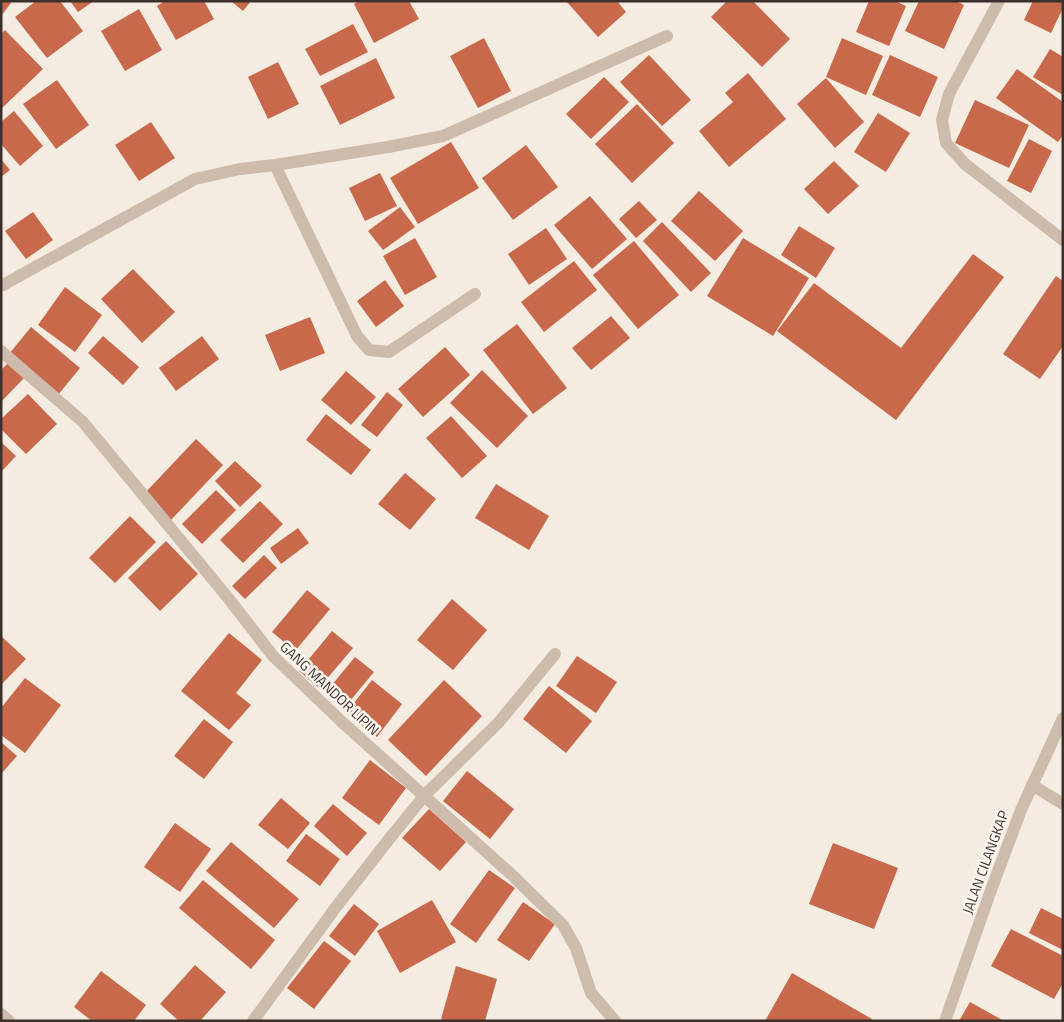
<svg xmlns="http://www.w3.org/2000/svg" width="1064" height="1022" font-family="'Titillium Web',sans-serif">
<style>
.building{fill:#c8694b}
.lines{fill:none;stroke-linecap:round;stroke-linejoin:round}
.minor{stroke:#cdbbac;stroke-width:12}
.tertiary{stroke:#cdbbac;stroke-width:12}
.labels{text-anchor:middle;dominant-baseline:central;stroke-width:5;stroke-linejoin:round;paint-order:stroke}
.street-label{font-size:14px;fill:#3b302b;stroke:#fbf5ee}
</style>
<rect width="100%" height="100%" fill="#f4ebe1"/>
<path class="building" d="M1,1H9L11,3L1,16Z
M36,1H60L83,31L47,58L15,17Z
M70,1H94L78,12Z
M165,1H204L214,19L176,40L157,6Z
M231,1H251L243,11Z
M359,1H409L419,19L374,43L354,4Z
M566,1H617L626,12L598,37Z
M727,1H753L790,39L762,67L711,17Z
M869,1H895L906,6L889,46L856,32Z
M919,1H956L964,5L944,49L905,31Z
M1033,1H1063V8L1051,33L1024,20Z
M139,9L162,50L125,71L101,31Z
M353,24L368,52L320,76L305,49Z
M5,30L43,69L1,109V34Z
M484,38L511,91L478,108L450,56Z
M842,38L883,56L866,95L826,77Z
M1050,49L1063,57V95L1033,77Z
M649,55L691,100L662,126L620,82Z
M890,55L938,77L920,117L872,95Z
M376,58L395,98L340,125L320,86Z
M278,62L299,104L268,119L248,77Z
M1017,69L1063,102V135L1058,142L996,98Z
M748,73L786,119L729,167L699,131L733,102L725,93Z
M604,77L629,102L591,139L566,114Z
M826,78L864,122L835,148L797,104Z
M57,80L89,125L56,149L23,104Z
M975,100L1029,125L1009,168L955,143Z
M637,104L674,143L632,183L595,144Z
M14,111L43,146L20,166L1,144V122Z
M878,113L910,133L886,172L854,152Z
M151,122L175,158L139,181L115,145Z
M1029,139L1052,151L1031,193L1007,181Z
M451,142L479,188L418,224L390,178Z
M526,145L558,187L513,220L482,178Z
M1,159L10,170L1,177Z
M834,161L859,186L828,214L804,189Z
M380,173L397,206L365,221L349,188Z
M699,191L743,231L715,261L671,221Z
M590,196L627,239L592,269L554,225Z
M639,201L657,220L636,238L619,219Z
M400,207L415,227L383,250L368,231Z
M33,212L53,240L26,259L5,231Z
M662,222L711,273L691,292L643,241Z
M799,226L835,248L816,278L781,255Z
M546,228L567,259L529,285L508,254Z
M415,238L437,277L405,295L383,256Z
M743,238L809,278L773,336L707,296Z
M634,241L679,295L638,329L593,275Z
M973,254L1004,277L896,420L777,331L814,283L901,348Z
M574,261L597,290L544,332L521,302Z
M133,269L175,312L142,343L101,299Z
M1056,276L1063,281V346L1040,379L1003,354Z
M385,280L404,306L376,327L357,301Z
M65,287L102,315L75,352L38,325Z
M611,316L630,338L591,370L572,348Z
M310,317L325,353L280,371L265,335Z
M517,324L567,388L533,414L483,350Z
M31,327L80,368L58,395L9,354Z
M103,336L139,367L123,385L88,353Z
M202,336L219,359L176,391L159,368Z
M445,347L470,375L423,417L398,389Z
M10,361L25,377L1,402V370Z
M482,370L528,416L497,448L450,403Z
M346,371L376,397L351,425L321,400Z
M387,392L403,405L377,437L361,425Z
M28,394L57,424L26,454L1,429V419Z
M326,414L371,450L351,475L306,440Z
M451,416L487,456L462,478L426,438Z
M196,439L223,465L171,520L144,494Z
M1,442L16,456L1,472Z
M235,461L262,486L240,507L215,481Z
M405,473L436,499L410,530L378,504Z
M496,484L549,516L529,550L475,518Z
M216,490L236,510L202,544L182,524Z
M260,501L283,524L243,563L220,540Z
M130,516L156,542L115,583L89,558Z
M298,528L309,543L281,564L270,548Z
M166,541L198,574L160,611L128,578Z
M264,555L277,568L245,599L232,586Z
M307,590L330,609L295,651L272,632Z
M452,599L487,630L453,670L417,640Z
M332,631L353,648L319,688L299,671Z
M229,633L262,660L236,693L251,705L229,730L181,691Z
M1,636L26,659L1,685Z
M577,656L617,682L596,713L556,686Z
M355,657L374,672L345,707L326,692Z
M25,678L61,705L25,753L1,735V708Z
M372,680L402,704L377,737L346,713Z
M444,680L482,716L426,776L388,740Z
M549,686L592,721L566,753L523,719Z
M204,719L233,742L204,779L174,756Z
M1,742L17,756L1,774Z
M370,760L406,788L379,825L342,798Z
M467,771L514,809L490,839L443,801Z
M281,798L310,823L288,849L258,825Z
M333,804L367,833L347,856L314,826Z
M429,809L466,842L440,871L402,838Z
M175,823L211,849L180,892L144,867Z
M306,834L340,859L320,886L286,861Z
M231,842L299,899L274,928L206,871Z
M833,843L898,868L874,929L809,904Z
M489,870L515,888L476,943L450,924Z
M203,880L275,940L251,969L179,908Z
M432,900L456,942L400,973L377,931Z
M523,902L555,924L529,961L497,940Z
M354,904L379,924L355,956L329,936Z
M1041,908L1063,919V950L1029,933Z
M1011,929L1063,956V983L1054,999L991,966Z
M324,941L351,961L314,1009L287,988Z
M195,965L226,992L200,1021H179L160,1004Z
M456,966L497,979L485,1021H446L441,1019Z
M101,971L146,1005L134,1021H92L74,1007Z
M792,973L872,1019L871,1021H765Z
M970,1002L1004,1021H959Z"/>
<g class="lines">
<path class="minor" d="M999,1L949,94L942,120L946,143L965,164L1063,240
M275,165L357,336L369,350L389,352L475,294
M1,286L195,179L240,169L275,165L388,147L443,136L667,36
M1,351L83,422L229,599L273,656L342,722L512,875L563,925L576,948L591,993L615,1021
M1032,785L1063,804
M1,1014L9,1021
M253,1021L336,907L390,838L425,795L499,722L555,654"/>
<path class="tertiary" d="M945,1021L991,890L1021,810L1063,718"/>
</g>
<g class="labels">
<g class="street-label">
<text transform="translate(330 688) rotate(43)">GANG MANDOR LIPIN</text>
<text transform="translate(985 862) rotate(-70)">JALAN CILANGKAP</text>
</g>
</g>
<rect width="1064" height="1022" fill="none" stroke="#3b302b" stroke-width="5"/>
</svg>
